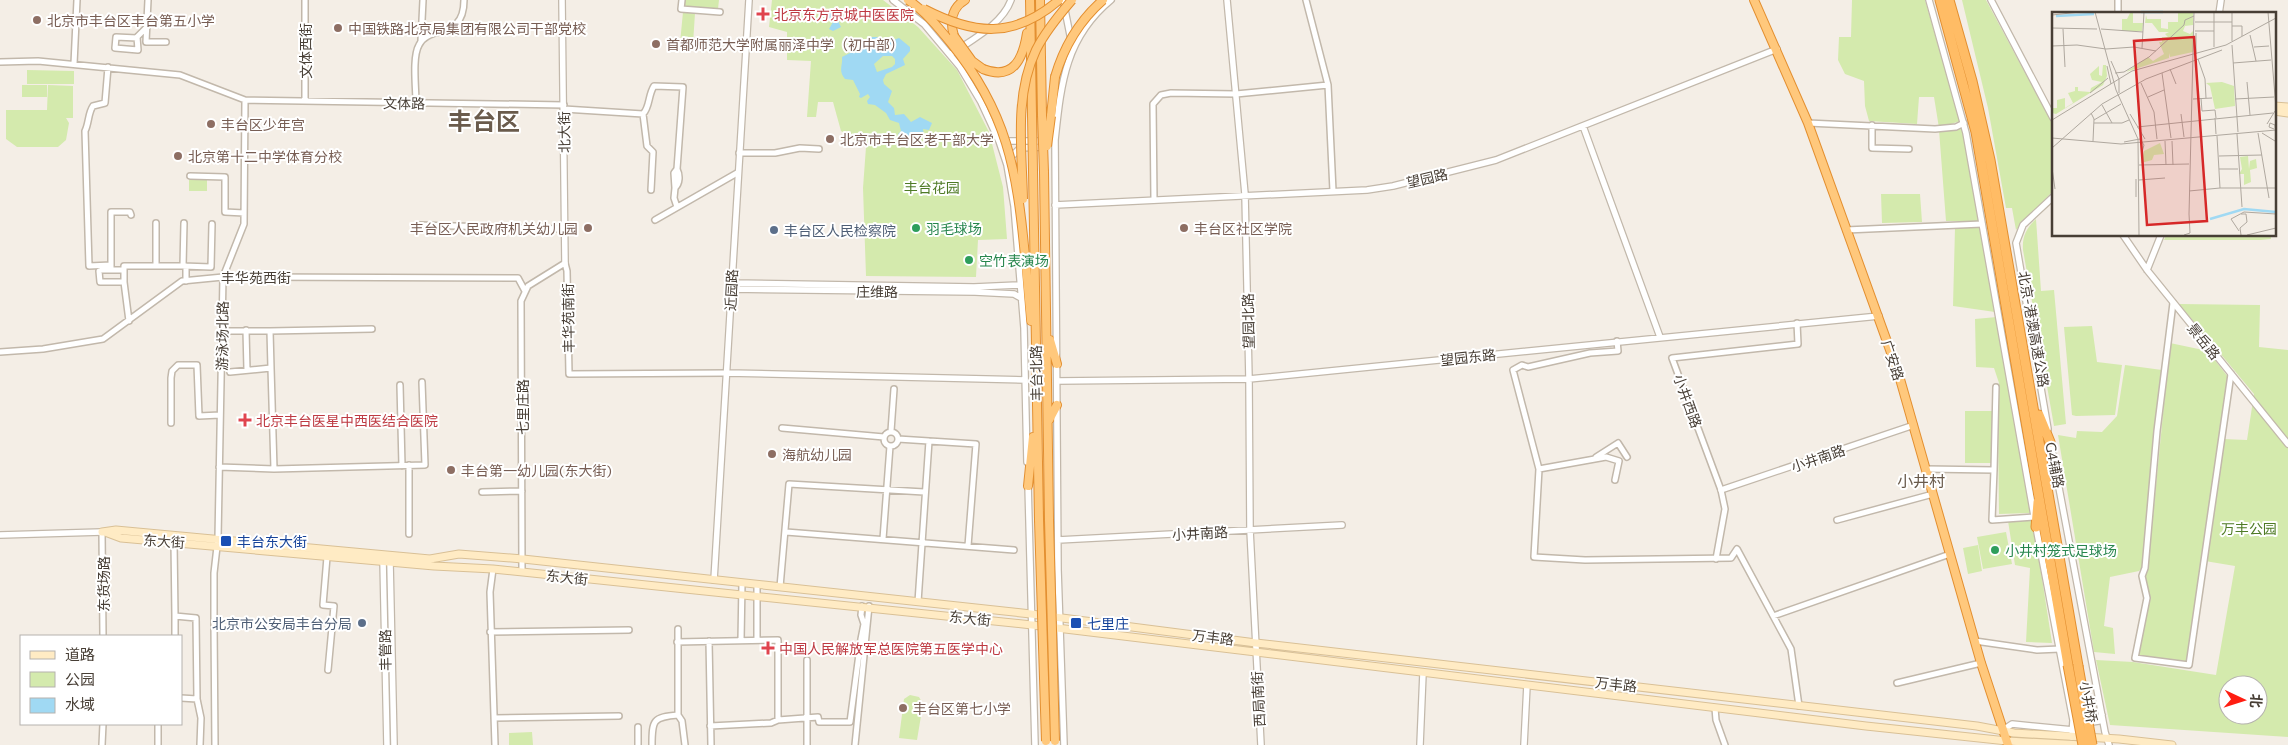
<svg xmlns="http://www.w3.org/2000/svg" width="2288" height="745" font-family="Commissioner,'Noto Sans SC',sans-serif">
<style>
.green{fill:#d4eaad;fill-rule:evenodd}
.water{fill:#a0d9f3;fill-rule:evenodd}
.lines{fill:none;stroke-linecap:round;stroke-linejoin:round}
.minor-casing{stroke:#c2b8ab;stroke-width:8}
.tertiary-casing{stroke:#c2b8ab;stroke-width:8}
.secondary-casing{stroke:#d9c096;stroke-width:9}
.trunk-casing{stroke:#e38f30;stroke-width:10}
.motorway-casing{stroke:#e38f30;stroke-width:11}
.minor{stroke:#fff;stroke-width:5}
.tertiary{stroke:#fff;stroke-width:5.5}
.secondary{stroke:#ffebc4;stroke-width:7}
.trunk{stroke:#ffc87c;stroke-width:8}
.motorway{stroke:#ffbc65;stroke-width:9}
.trunk-bridge-casing{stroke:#e38f30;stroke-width:10;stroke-linecap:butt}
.motorway-bridge-casing{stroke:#e38f30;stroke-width:11;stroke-linecap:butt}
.trunk-bridge{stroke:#ffc87c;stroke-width:8}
.motorway-bridge{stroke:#ffbc65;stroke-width:9}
.health-dot{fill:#e0444e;stroke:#fff;stroke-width:2}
.education-dot{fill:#8d6e63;stroke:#fff;stroke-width:2}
.leisure-dot{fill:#2e9e5b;stroke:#fff;stroke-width:2}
.service-dot{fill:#5c6f8a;stroke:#fff;stroke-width:2}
.transit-dot{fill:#1a4fb4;stroke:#fff;stroke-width:2}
.labels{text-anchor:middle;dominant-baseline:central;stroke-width:4;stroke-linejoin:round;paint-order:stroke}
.health-label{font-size:14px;fill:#be3a42;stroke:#fff;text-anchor:start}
.education-label{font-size:14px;fill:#785e54;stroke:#fff;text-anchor:start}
.street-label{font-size:14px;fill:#473e35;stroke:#fff}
.park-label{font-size:14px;fill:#4f7b26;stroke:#fff}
.leisure-label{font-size:14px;fill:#27864d;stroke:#fff;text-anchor:start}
.service-label{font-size:14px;fill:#4e5e75;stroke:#fff;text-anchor:start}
.transit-label{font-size:14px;fill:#164399;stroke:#fff;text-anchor:start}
.quarter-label{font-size:16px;fill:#6a5b4c;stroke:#fff}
.town-label{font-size:24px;font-weight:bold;fill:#6a5b4c;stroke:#fff}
.inset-river{fill:none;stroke:#a0d9f3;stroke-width:2.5}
.inset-road{fill:none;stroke:#afa89f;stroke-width:1}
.view{fill:#d62828;fill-opacity:0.15;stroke:#d62828;stroke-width:2.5}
.inset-edge{fill:none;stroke:#473e35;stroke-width:2.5}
</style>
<rect width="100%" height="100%" fill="#f4eee6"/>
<path class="green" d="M685,0H719L718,9L685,7Z
M772,0H883L918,27L957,70L989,132L1003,187L1007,239L978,240L976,277L866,276L863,188L866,147L841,131L833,102H818L816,117H807L811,61L787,60V32L769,27Z
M1852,0H1925L1960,121L1939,128L1934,97H1919L1917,124L1869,121L1865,106L1864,81L1845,74L1838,60L1839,37H1851Z
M1962,0H1986L2053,125V191L2016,230L2012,208H2006L1988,108Z
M683,12L695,13L693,44L680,43Z
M27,70L74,71V84H27Z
M22,85H47V97H22Z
M48,85L73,86V118H66L69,123L66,140L58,147H17L6,139V110H47Z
M1962,129L1979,221H1946L1939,130Z
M189,180H207V191H189Z
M1881,194H1920L1922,222L1882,223Z
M2036,219L2041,291L2054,290L2066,424L2054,426L2023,250C2022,237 2026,228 2036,219Z
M1955,228H1981L1995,312L1953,306Z
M2166,235H2271V239L2261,240H2164Z
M2179,304L2260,305L2259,347L2288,350V737L2110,725L2096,660L2133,662L2216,675L2235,566L2205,561L2223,439L2247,440L2254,394ZM2228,685H2258V715H2228Z
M1997,317L2030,513L1999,514L1998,419L1995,418L1999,383L1994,368L1976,367L1975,319Z
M2092,326L2097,362L2122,365L2115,415L2076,416L2072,415L2064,327Z
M2170,343L2208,351L2228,377L2187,662L2137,655L2142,629L2150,600L2145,576L2148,567Z
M2125,365L2162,370L2143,566L2139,571L2110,577L2104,626L2113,628L2115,654L2094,652L2058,435L2076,438L2077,431L2102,432L2117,416Z
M1965,411H1993V463H1965Z
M2033,520L2052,643L2026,642L2030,568L2015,565L2008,521Z
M2006,532L2012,564L1983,569L1977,537Z
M1978,545L1982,571L1968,574L1963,548Z
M910,695L919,697L923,704L917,740L899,738L904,699Z
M532,732L533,745H509V733Z"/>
<path class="water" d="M830,10L840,12L839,23L841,27L833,31L829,29L833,22L828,17Z
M871,37H877L885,43L899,38L910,47V51L903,59L905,65L886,74L883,80L884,84L892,91L888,102L894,108L895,115L904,114L911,122L920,117L932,123L929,130L923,129L924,136L920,137V140L916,143H900L898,134L901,131L899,123L890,120L886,113L875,105L868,104L867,101L870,97L868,94L861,98L859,97L860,94L853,80L845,79C838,70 843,66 842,57L850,53L860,52L864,40ZM883,56H892L895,59V64L892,67L877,72L874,64Z"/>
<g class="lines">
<g class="minor-casing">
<path id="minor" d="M148,0L146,42H166
M305,0V101
M682,0L681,9L720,12
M1306,0L1328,85L1333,191
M2118,14V0
M137,38L116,37L115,48L138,50L137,37L147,27
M421,41L423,0
M0,62L38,61L180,75L245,100L564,105
M74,64L77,0
M108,67L105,103L93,106C88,113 89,123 85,131L89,266L111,265
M416,103C416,88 412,57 419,45C429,24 464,41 464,0
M564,109L643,114C650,107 648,95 654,86L683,87L677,169C680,175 680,183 675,188L674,173L677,169
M643,114L647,146L653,152L651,190
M1808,123L1935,129L1956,127L1964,123
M1872,125V148L1909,149
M739,153H775L800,148L819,149
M190,176L225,177V212L244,213
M675,188L674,198L677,207
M1154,200L1153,104L1161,95L1171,93L1236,94L1328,85
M655,220L737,173
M419,225L565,229
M1846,230L1982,224
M156,266H183L184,223
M183,266L211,267L212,224
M186,266V281
M102,270H124V282H100L99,271Z
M111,270V212H130L131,215
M124,270V266H156V223
M124,282L129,321
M2173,303L2157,431L2145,568L2142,576L2147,598L2135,658L2189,665L2231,374
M246,330L247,370
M229,331H270
M1617,341L1618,351L1590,353L1528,367L1522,365L1513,370L1539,469L1534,557L1585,560L1731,558L1737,549L1791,649L1799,706
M0,352L43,349L103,339L182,281L223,277L518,278L525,291
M271,368L274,469L425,465L422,382
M230,372L271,368L270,331L372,329
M400,385L402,466
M171,423V378L172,371L178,365H197L199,416L220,415
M782,428L884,437
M891,431L894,389
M884 439a7 7 0 1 1 14 0a7 7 0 1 1-14 0Z
M898,439L929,441
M1596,457L1618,443L1627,457
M219,467L274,469
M1539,469L1606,457L1619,461L1615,480
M1926,469L1994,470L1996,387
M1994,470L1992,520L2034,517
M482,492L522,491
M1837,520L1933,494
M102,532L103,636
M786,532L1014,550
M409,534V465
M883,539L890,446
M174,542L175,616L196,618L197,699L201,718L200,745
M327,557L323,605L334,606L328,670
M1716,559L1725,509L1721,490L1672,358L1798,344L1797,323
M493,569L490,592L495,745
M522,572L521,301L528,286L565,263L567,271L569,374L727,373
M780,587L789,484L924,492
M918,602L929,441L976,444L968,546
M1773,616L1950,554
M678,629V715L682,721L685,745
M490,632L629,630
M175,636V616
M741,640L742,583
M757,640V584
M709,641L711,745
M1975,641L2037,650L2060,649
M677,642L778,640V720L818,717L819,722H850L861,639L864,624L861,615L862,606
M807,660V745
M1897,683L1981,663
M181,698L197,699
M1715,708L1716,720L1725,745
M494,718L619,716
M710,726L771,723L778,720
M638,727V745
M102,745L103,724
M158,745V724
M215,745L214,624V573L218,538L223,277L244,224L245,100
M652,745C652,720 653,717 678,715
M855,745L869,606"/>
</g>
<g class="tertiary-casing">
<path id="tertiary" d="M562,0L565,263
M893,0L924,24L960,67L981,102L999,141L1007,165L1014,206L1024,328L1027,462
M1063,0L1071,40
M1227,0L1245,194L1249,379L1250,530L1261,745
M1929,0L1966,133L2036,527L2073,720L2072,737
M1991,0L2053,118
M2219,14L2221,0
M950,55C971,40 1002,25 1011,0
M1583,126L1660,337
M1002,141H1045
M1009,159L1020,148L1045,147
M1055,205L1367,190L1393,186L1496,160L1777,49
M2123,235L2147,270L2288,444
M2147,270L2161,235
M732,283L974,287L1020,285
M731,289L975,292L1014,294L1021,298
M727,373L1025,380
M1057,381L1249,379L1879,316
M2048,429L2016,243L2023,225L2053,197
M2050,440L2105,732L2109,745
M1028,484L1035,745
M1721,490L1914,425
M0,535L102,532
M1058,540L1342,525
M383,560L387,745
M390,562L394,745
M714,580L749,0
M2085,723L2099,721L2102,715
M2003,730L2012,724L2073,730L2075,732
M1064,745L1058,570L1055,140C1061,84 1065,38 1111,0
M1420,745L1423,673
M1524,745L1527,685"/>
</g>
<g class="secondary-casing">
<path id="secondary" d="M2274,106L2288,107
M2274,111L2288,113
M102,532L116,530L430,559L459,554L523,559L1031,614L1256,643L1977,726L2014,733L2119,739L2172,745
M105,532L121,538L434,566L493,569L1032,625L1866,726L2007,741L2082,745"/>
</g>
<g class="trunk-casing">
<path id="trunk" d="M1030,0L1032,115
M1040,0L1042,115
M1754,0L1808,123L1898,372L1981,663L2008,745
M954,36C950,23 951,8 965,0
M983,69C1013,81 1023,59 1027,33
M1051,116L1055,77
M1033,171L1039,520
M1044,172L1049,520
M1025,256L1031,321
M1050,340L1057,364
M1049,420L1057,405
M1028,486L1033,437"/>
</g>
<g class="motorway-casing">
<path id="motorway" d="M1940,0L1976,132L2068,665
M1949,0L1972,81L1990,160L2078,666
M2039,415L2050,442
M2036,527L2038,502"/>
</g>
<use href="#minor" class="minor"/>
<use href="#tertiary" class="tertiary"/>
<use href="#secondary" class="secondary"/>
<use href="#trunk" class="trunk"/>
<use href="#motorway" class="motorway"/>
<g class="trunk-bridge-casing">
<path id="trunk-bridge" d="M908,0C925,11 938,27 951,43C1007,112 1017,170 1025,256
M924,9C974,35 1014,39 1059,0
M954,36L972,61L983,69
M1055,77C1064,46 1079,21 1103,0
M1032,115L1033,171
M1042,115L1044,172
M1047,146L1051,116
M1023,199C1022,150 1014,96 1036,50C1045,32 1059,15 1072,0
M1039,520L1046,741
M1049,520L1055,741"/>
</g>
<g class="motorway-bridge-casing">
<path id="motorway-bridge" d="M2068,665L2083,745
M2078,666L2092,745"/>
</g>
<use href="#trunk-bridge" class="trunk-bridge"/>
<use href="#motorway-bridge" class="motorway-bridge"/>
</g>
<g class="health-dot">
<path d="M760.5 6.5h5v5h5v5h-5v5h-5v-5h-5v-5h5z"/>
<path d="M242.5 412.5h5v5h5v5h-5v5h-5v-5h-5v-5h5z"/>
<path d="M765.5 640.5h5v5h5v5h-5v5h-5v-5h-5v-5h5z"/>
</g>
<g class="education-dot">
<circle cx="37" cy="20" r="5"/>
<circle cx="338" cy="28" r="5"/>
<circle cx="656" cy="44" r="5"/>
<circle cx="211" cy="124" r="5"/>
<circle cx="830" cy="139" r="5"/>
<circle cx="178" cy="156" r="5"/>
<circle cx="588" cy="228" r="5"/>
<circle cx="1184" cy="228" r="5"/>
<circle cx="772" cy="454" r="5"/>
<circle cx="451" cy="470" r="5"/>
<circle cx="903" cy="708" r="5"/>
</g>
<g class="leisure-dot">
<circle cx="916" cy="228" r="5"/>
<circle cx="969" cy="260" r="5"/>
<circle cx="1995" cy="550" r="5"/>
</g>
<g class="service-dot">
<circle cx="774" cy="230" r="5"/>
<circle cx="362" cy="623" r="5"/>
</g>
<g class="transit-dot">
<rect x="220" y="535" width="12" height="12" rx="2.5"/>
<rect x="1070" y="617" width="12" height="12" rx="2.5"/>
</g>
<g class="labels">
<g class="health-label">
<text x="774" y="14">北京东方京城中医医院</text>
<text x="256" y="420">北京丰台医星中西医结合医院</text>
<text x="779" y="648">中国人民解放军总医院第五医学中心</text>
</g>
<g class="education-label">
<text x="47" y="20">北京市丰台区丰台第五小学</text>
<text x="348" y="28">中国铁路北京局集团有限公司干部党校</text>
<text x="666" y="44">首都师范大学附属丽泽中学（初中部）</text>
<text x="221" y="124">丰台区少年宫</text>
<text x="840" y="139">北京市丰台区老干部大学</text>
<text x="188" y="156">北京第十二中学体育分校</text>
<text x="578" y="228" text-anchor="end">丰台区人民政府机关幼儿园</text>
<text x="1194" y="228">丰台区社区学院</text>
<text x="782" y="454">海航幼儿园</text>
<text x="461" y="470">丰台第一幼儿园(东大街)</text>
<text x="913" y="708">丰台区第七小学</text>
</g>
<g class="street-label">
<text transform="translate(305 51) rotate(-90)">文体西街</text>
<text transform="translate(404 103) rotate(1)">文体路</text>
<text transform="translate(564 132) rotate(-91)">北大街</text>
<text transform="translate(1427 178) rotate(-13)">望园路</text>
<text x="256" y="277">丰华苑西街</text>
<text transform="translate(731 290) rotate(-87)">近园路</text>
<text x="877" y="291">庄维路</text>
<text transform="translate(568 318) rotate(-91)">丰华苑南街</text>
<text transform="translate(1248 321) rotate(-91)">望园北路</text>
<text transform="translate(2034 329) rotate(80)">北京-港澳高速公路</text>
<text transform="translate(222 336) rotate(-89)">游泳场北路</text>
<text transform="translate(2204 341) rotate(51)">景岳路</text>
<text transform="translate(1468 357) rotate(-6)">望园东路</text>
<text transform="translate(1893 360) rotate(72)">广安路</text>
<text transform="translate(1036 373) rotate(-91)">丰台北路</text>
<text transform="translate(1688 401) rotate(70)">小井西路</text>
<text transform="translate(522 407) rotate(-90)">七里庄路</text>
<text transform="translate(1818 458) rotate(-19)">小井南路</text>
<text transform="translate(2055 465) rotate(79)">G4辅路</text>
<text transform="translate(1200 533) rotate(-3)">小井南路</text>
<text transform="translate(164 541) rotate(4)">东大街</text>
<text transform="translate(567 577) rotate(6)">东大街</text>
<text transform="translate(103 584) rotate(-90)">东货场路</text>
<text transform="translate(970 618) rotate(6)">东大街</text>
<text transform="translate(1213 637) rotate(7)">万丰路</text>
<text transform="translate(385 650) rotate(-91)">丰管路</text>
<text transform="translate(1616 684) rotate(6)">万丰路</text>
<text transform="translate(1258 699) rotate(-93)">西局南街</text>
<text transform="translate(2089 702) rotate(80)">小井桥</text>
</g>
<g class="park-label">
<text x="932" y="187">丰台花园</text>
<text x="2249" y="528">万丰公园</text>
</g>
<g class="leisure-label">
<text x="926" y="228">羽毛球场</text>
<text x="979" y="260">空竹表演场</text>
<text x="2005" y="550">小井村笼式足球场</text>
</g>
<g class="service-label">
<text x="784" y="230">丰台区人民检察院</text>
<text x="352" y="623" text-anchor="end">北京市公安局丰台分局</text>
</g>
<g class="transit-label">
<text x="237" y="541">丰台东大街</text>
<text x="1087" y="623">七里庄</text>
</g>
<g class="quarter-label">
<text x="1921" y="480">小井村</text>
</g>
<g class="town-label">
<text x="484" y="120">丰台区</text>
</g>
</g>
<g transform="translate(2052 12)">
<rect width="224" height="224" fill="#f4eee6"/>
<path d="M126,0H141V13L133,14L131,19L138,22L141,19V40L118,45L117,41V46L74,60L96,45L101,49L112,42L107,30H110V25H116L113,22L117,20H107L100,11H93L94,3L95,7H109V16L116,17V10H126ZM78,1H81V11H91L90,19H70V7H75ZM51,53H54L55,64L51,73L4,102L0,101V96H5V88L13,86V96L21,91L16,81L23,79V75H26V79L38,80L39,76L50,70L40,68L38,62L47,54V63L50,64ZM170,70L182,74L183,94L163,97L158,74L154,71ZM108,131L112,142L102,143L100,148L89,151L92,139ZM196,144L197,157L198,149L204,147L205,156L198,158L199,170L192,173V162H187L190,157L188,145Z" fill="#d4eaad"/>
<path class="inset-river" d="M89,0H111M4,4L42,2M158,207L192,197L224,200"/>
<path class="inset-road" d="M43,0L64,78L86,127L87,223M162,0V35M216,0L224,96M0,3L28,0M143,10H180M180,14H190V24M0,16L45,17M11,17L13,55M49,17L91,20M143,19H162M198,23L204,49M180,29V0M180,33L186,120M0,34L25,33L54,37L82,35L104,39M202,35L217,34M90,36L92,0M144,42V21M146,47L153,67L154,86M59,49L67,67V81M181,51L219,48M55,54L59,72M118,57L124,72M63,61L72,60L97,45L132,13L133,8L142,4M110,61L119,126M195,70L198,103M89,71L102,100L105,127M38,81L56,66M96,85L112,78M149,86L150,99L163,98L164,106M141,87L160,86M183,87L222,85M50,93L60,111M39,101L42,107L41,129M78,102L93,127M129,102L132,125M163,106L164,122M0,108L80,59L174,33L224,6M42,108L69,92M42,111H70L77,108M215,112L223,99M85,115L221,101M222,117L217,115L218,111L223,113L224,128M206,121L217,186M210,121L223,129M185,122L190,195M165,124L168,176M0,126L69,132L224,118M113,129L114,153M120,129L121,153M72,130L88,127L92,133L90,140M0,136L50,92L94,67L170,38M167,144L210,143M87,153L137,152M0,156L3,177M167,157H186M84,167V185M87,168L113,166M168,176H224M137,179L168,176M137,202L142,0M187,219L179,207L192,200L224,202M132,223L138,221L137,202M189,223L188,216L195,210L194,202H189M195,223L224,216"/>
<path class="view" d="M142,25L155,209L95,213L82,29Z"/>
<rect width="224" height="224" class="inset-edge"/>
</g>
<rect x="20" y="635" width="162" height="90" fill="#ffffff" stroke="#b5b2ae"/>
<rect x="30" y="651" width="25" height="8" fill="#ffebc4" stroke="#b5b2ae"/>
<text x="65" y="660" font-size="15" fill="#473e35">道路</text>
<rect x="30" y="672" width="25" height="15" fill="#d4eaad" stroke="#b5b2ae"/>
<text x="65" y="685" font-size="15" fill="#473e35">公园</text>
<rect x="30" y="698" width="25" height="15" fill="#a0d9f3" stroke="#b5b2ae"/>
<text x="65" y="710" font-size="15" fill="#473e35">水域</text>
<g transform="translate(2243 700) rotate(94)"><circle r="24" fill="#ffffff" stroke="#b5b2ae"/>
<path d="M0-4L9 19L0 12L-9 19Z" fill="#ff1d11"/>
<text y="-8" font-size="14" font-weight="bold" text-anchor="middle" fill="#473e35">北</text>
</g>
</svg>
